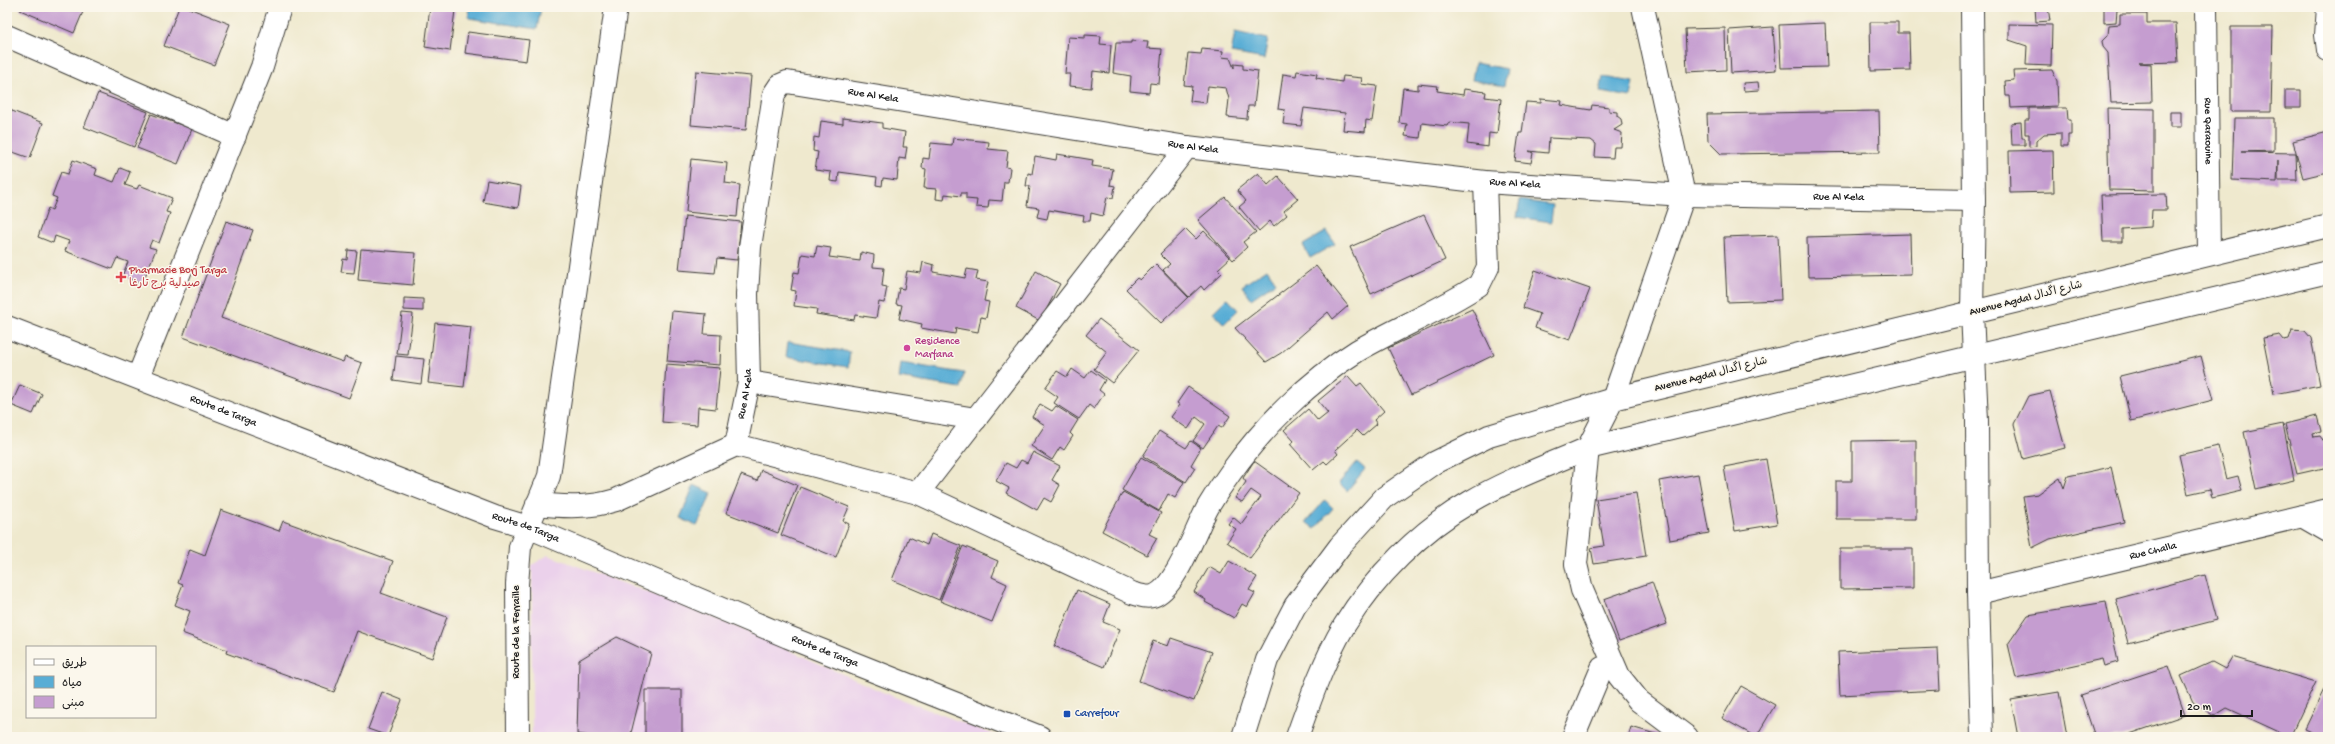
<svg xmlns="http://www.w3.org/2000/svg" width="2335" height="744" font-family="'Gochi Hand','Playpen Sans Arabic',sans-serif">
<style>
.built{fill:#ebd1eb}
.water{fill:#59add5;stroke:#3a6478}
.building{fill:#c59dd0}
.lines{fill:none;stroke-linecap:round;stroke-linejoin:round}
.street-casing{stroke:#3c3b37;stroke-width:24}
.secondary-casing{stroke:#3c3b37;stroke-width:24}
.street{stroke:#fff;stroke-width:22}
.secondary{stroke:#fff;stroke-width:22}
.health-dot{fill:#e0444e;stroke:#fbf7ec;stroke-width:1.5}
.hotel-dot{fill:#d1479c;stroke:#fbf7ec;stroke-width:1.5}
.transit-dot{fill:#1a4fb4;stroke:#fbf7ec;stroke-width:1.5}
.labels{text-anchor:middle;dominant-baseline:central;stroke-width:3;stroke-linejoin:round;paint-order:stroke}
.street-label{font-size:11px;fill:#1c1c1c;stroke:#fbf7ec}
.health-label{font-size:11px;fill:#be3a42;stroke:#fbf7ec;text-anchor:start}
.hotel-label{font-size:11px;fill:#b23c85;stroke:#fbf7ec;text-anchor:start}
.transit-label{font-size:11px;fill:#164399;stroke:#fbf7ec;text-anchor:start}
</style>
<rect width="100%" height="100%" fill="#fbf7ec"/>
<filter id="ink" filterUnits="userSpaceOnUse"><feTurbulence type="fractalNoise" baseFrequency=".025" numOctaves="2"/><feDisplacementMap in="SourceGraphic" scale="8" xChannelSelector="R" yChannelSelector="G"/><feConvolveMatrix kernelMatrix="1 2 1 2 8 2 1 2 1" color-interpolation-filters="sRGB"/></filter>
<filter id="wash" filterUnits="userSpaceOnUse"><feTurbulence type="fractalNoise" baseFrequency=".012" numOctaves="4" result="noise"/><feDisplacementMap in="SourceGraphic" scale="16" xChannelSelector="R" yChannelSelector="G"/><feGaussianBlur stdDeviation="0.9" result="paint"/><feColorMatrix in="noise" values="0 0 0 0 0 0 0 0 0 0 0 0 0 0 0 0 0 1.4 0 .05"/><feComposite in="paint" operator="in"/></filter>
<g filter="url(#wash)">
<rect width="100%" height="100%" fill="#efe9ce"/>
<path class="built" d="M548,555L721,620L887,694L1000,737H532V565Z"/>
<path class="water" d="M468,7H539L541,8L537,29L469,18Z
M1235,32L1268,39L1264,59L1231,53Z
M1475,63L1507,69L1504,86L1472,80Z
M1603,77L1634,82L1631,97L1600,92Z
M1520,200L1553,205L1551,222L1517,217Z
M1327,231L1335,244L1310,258L1303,245Z
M1267,269L1276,282L1251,299L1242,286Z
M1227,298L1238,310L1224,324L1213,312Z
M788,342L850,352L848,367L786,357Z
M901,363L964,373L961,388L899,378Z
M1357,462L1365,469L1347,491L1339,483Z
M694,485L712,493L697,526L680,518Z
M1325,500L1333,508L1315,529L1306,522Z"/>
<g id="blocks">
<path class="building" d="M21,7H85L74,33L20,10Z
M179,7H186L230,24L214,65L164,46Z
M430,7L455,10L450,51L425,47Z
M2035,7H2048L2050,21L2036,22Z
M2104,7H2154V9L2117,10L2116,22L2104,23Z
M2120,14H2147V23H2176L2178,62L2139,63L2151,64L2152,102L2111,103L2108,53L2103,47L2102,41L2108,35L2109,25L2120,24Z
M1870,22H1898V33H1909L1910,70L1871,71Z
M1825,23L1827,67L1781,68L1779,25Z
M2009,24L2052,25L2051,66L2026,65L2027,46L2009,40Z
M1773,27L1776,70L1731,73L1729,30Z
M2231,27H2273L2271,112H2231Z
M1725,28L1726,70L1687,72L1685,29Z
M468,32L529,40L526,61L465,53Z
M1085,35L1101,36L1100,44L1111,45L1109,73L1093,71L1091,88L1069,86L1070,74H1065L1068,37L1085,38Z
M1131,41L1148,42L1147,48L1162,49L1159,84L1150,83L1149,93L1130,91L1131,76L1113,73L1116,43H1131Z
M1202,49L1223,51L1222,57L1230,58L1234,68V64L1243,65V69L1258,71L1254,106H1248L1247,119L1227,117L1229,99L1226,88L1208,86L1206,103L1190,101L1192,86L1184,85L1188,53L1201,54Z
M2052,70L2057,81L2058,106L2011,108L2010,96H2006L2005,81L2014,80L2013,71Z
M696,71L751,76L746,130L691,125Z
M1297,71L1317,74L1316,78L1342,82L1343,76L1362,78L1361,84L1377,86L1372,121L1366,120L1365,132L1343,130L1345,113L1328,111L1304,108L1301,126L1283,124L1285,110L1278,109L1283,74L1296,76Z
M1758,82L1759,90L1744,91L1743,83Z
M1418,84L1438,86L1437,91L1463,95L1464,89L1486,92L1485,97L1501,99L1497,134L1489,133L1488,147L1467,144L1469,124L1449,122L1447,126L1422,123L1420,138L1405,136L1407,124L1399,123L1403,88L1418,90Z
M2285,90H2301V108H2285Z
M98,93L148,112L134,147L84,127Z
M1541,99L1562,101L1561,105L1578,108L1591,110L1592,105L1609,107V111L1617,112V116L1621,119L1622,125L1614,130L1622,133L1621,147H1614L1613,158L1595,157L1596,144L1591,140L1549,138L1548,153L1529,151L1533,153L1531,163L1515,161L1519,133H1522L1526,102L1541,103Z
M2029,108H2067L2068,120H2071V135H2068V146H2061V133L2044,134L2036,141V146L2029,147V134H2025V120H2029Z
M2107,108L2154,109V191L2109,190Z
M7,109L43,123L30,158L7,150Z
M1879,111L1880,152L1721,154L1708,141L1707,114Z
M2170,112H2181V127H2170Z
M151,114L192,129L178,164L137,148Z
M843,118L882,123V128L905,132L903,147H907L905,159L899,158L897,180L883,178L882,186L876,185L877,177L839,172L838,182L830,181L831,172L815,170L818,152L813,151L814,137L819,138L821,121L843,124Z
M2234,118H2274V151L2241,152L2296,153L2297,180H2278V160L2277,182L2232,180Z
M2021,122L2022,138H2025V145H2012L2011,123Z
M2328,132V172L2303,178L2293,141Z
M953,138L989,142L988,149L1008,151L1006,167L1010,168L1008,182H1004L1002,201L989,200L988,208L976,207L977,200L966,199V193H961V196L945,194L944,200L936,199L937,189L924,188L926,169L922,168L923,158L929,159L931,143L952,145Z
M2053,150L2054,192L2010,193L2009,151Z
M1057,154L1093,160L1092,166L1113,169L1110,185L1115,186L1113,198L1107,197L1103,216L1091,213L1090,221H1083L1084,216L1049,210L1047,219L1037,217L1039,208L1027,206L1030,186H1026L1028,173L1032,174L1035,156L1056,160Z
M691,159L727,163L725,183L740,185L737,217L686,212Z
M73,160L97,169L95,175L114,182L120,168L130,172L125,185L137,189L139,185L172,198L166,212L170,213L159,243L152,240L149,247L156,249L142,284L122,276L128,262L117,258L112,269L65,251L69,241L55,236L53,243L38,237L48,208L52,210L57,198L52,196L61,172L68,174Z
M1258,173L1268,185L1278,176L1298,199L1284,211L1287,215L1274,226L1270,221L1259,231L1239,207L1246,201L1237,190Z
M487,180L521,186L518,208L483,202Z
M2166,194L2167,210H2152L2151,227L2122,229V242H2103L2101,195Z
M1225,197L1256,232L1243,242L1247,247L1233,260L1198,220Z
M1424,215L1445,260L1371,294L1350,247Z
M685,216L741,222L737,260L717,258L715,273L679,270Z
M226,221L253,230L221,318L343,362L345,357L362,363L349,398L183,337Z
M1186,229L1196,239L1204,231L1230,258L1218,269L1222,273L1204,290L1201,286L1189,297L1163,270L1170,264L1160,254Z
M1910,234L1911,275L1808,277L1807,237Z
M1778,235L1781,300L1727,302L1724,237Z
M817,246L831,248L829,257L860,261L861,252L874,255L873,267L884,268L882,286L887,287L884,303L879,302L876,318L855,315L854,320L816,314L817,309L794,306L796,291L791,290L794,272L799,273L802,254L815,256Z
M361,249L416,253L413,285L358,280Z
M348,250L357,251L354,273L341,272L343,259L347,260Z
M923,262L934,265L933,272L965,278L967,269L978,271L976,280L988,282L984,301L989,302L986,318L981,317L978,332L956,328L955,334L921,328L922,324L899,319L902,305L896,304L899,288L904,289L907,271L921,273Z
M1156,264L1188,297L1161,323L1126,289L1137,278L1140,280Z
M1316,266L1348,306L1333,319L1328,312L1281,353L1266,362L1235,328Z
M1535,270L1590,289L1570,340L1535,328L1540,314L1523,308Z
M1036,271L1060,284L1040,321L1016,308Z
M404,298L423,299V311L404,310Z
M1472,309L1494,355L1411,395L1388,348Z
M672,311L706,314L704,334L721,335L720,365L667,361Z
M402,313L413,314L408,355L397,354Z
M1099,319L1139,350L1112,383L1094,369L1107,352L1086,335Z
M435,323L471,327L464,387L428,383Z
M2292,330L2305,331L2311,338L2320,385L2274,394L2263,338L2280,335L2284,340L2289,339Z
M396,356L424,359L421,384L393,380Z
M2201,356L2213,400L2131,421L2120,376Z
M666,364L720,368L716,409L698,407L697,425L662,422Z
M1072,369L1085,378L1091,370L1105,380L1099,390L1104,394L1094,409L1089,405L1079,419L1054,403L1058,397L1045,388L1057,371L1067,377Z
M1348,376L1357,386L1361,383L1384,411L1374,420L1377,424L1363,436L1357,430L1335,450L1338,454L1327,464L1324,461L1313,470L1290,444L1294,441L1284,430L1308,409L1318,421L1328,413L1318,401Z
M20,385L42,394L33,414L11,405Z
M1188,387L1230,416L1222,428L1218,426L1203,448L1193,441L1205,424L1196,417L1188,429L1171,417L1180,405L1177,403Z
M2050,391L2065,448L2023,459L2014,424L2028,396Z
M1040,404L1052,411L1056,406L1078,420L1070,433L1073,436L1064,450L1060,447L1052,460L1031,446L1045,425L1032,417Z
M2317,416L2321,431L2313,433L2314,437L2320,436L2328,447V467L2297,474L2285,424Z
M2283,424L2294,480L2256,489L2244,432Z
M1159,431L1186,448L1191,441L1201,448L1191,465L1195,468L1186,482L1143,456Z
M1916,440V519H1836V481H1852V441Z
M2218,446L2226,479L2238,476L2242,491L2212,498L2210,489L2188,494L2179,455Z
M1033,452L1060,466L1052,480L1060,485L1051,502L1044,498L1037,510L1006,493L1009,488L996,481L1006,463L1016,468L1021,460L1027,463Z
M1141,457L1184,482L1175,498L1168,494L1159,511L1122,490Z
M1766,459L1777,524L1735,531L1724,467Z
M1254,461L1299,493L1250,558L1227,542L1236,529L1228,524L1233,517L1241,524L1261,497L1251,490L1242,502L1235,498L1246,482L1243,478Z
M2111,467L2124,522L2050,539L2032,548L2023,496L2038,494L2060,478L2064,488L2068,476Z
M761,470L797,485L778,533L726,513L741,475L757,481Z
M1698,474L1709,533L1670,540L1659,481Z
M800,487L849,507L843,521L849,524L836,557L781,535Z
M1123,492L1161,513L1149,534L1157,538L1147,555L1102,531Z
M1636,493L1646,556L1594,564L1591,548L1604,546L1596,499Z
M221,510L279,531L283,521L393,561L381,593L447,617L432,658L357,631L334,692L226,653L227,650L182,633L190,611L175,605L183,585L178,583L190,549L205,555Z
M931,534L961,546L939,600L892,580L909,537L927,545Z
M963,546L998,561L992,577L1007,584L992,622L940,601Z
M1840,549H1913V588L1840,589Z
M1229,561L1257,577L1249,590L1255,593L1247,607L1242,604L1234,618L1205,602L1206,600L1194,592L1209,567L1221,574Z
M2205,575L2217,620L2128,643L2116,599Z
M1652,582L1667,624L1619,641L1604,599Z
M1077,590L1110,604L1103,622L1120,629L1104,667L1054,646Z
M2106,602L2118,662L2104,666L2102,659L2016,678L2008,644L2028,615Z
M617,637L651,653L630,737H597L577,734L579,660Z
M1171,638L1212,652L1194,701L1139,681L1153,641L1168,646Z
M1938,648L1940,690L1840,695L1838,652Z
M2232,657L2316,682L2290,737L2227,708L2214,716L2193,702L2181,676L2212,662L2225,669Z
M2168,666L2185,715L2121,737H2095L2081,695Z
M2328,681V737H2323L2305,729Z
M1741,686L1775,705L1756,737L1722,718Z
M645,690H682V737H645Z
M382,692L402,700L388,736L368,729Z
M2059,692L2067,737H2018L2011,700Z
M1631,727L1666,737H1628Z"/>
</g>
</g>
<g filter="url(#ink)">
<use href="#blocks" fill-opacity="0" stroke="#3c3b37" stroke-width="1"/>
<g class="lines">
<g class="street-casing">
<g id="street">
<path d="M1643,7L1684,195L1613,399L1588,448L1576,564L1582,590L1619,676L1639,701L1687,737"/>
<path d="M1972,7L1974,200L1972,312L1977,421L1978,593L1982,737"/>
<path id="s1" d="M2206,7L2209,254"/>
<path d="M2328,7L2326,35L2328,50"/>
<path d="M7,36L235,136"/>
<path d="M138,377L262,67L280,7"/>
<path d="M749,382L976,419"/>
<path id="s2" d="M736,445L749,382L747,294L750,247L774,94L780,85L787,82L1187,147L1485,182L1684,195L1974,200"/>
<path d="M918,493L1187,147"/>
<path d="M537,504C564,507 590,508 616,500L736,445L918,493L1132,593C1139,595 1146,598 1153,596C1176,589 1196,528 1208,507C1215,495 1223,483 1231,472C1264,426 1309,381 1357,351C1397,328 1441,310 1479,285L1488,267L1485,182"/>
<path d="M2302,516L2328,531"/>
<path id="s3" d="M1978,593L2328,510"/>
<path d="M1573,737L1602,668"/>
</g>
</g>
<g class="secondary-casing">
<g id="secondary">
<path id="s4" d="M7,327L495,517L528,527L788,637L1040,737"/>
<path d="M518,737L517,584L520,547L549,476L616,7"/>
<path d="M1243,737L1267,660L1295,606L1340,546L1385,497L1434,463L1489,436L1613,399L2328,226"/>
<path d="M1297,737C1310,700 1324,660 1344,626C1374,577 1421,530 1470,502C1507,480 1549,465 1588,448L2328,272"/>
</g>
</g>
<use href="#street" class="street"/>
<use href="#secondary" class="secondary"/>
</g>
</g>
<path class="health-dot" d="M119 271h4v4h4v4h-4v4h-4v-4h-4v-4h4z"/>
<circle class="hotel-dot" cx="907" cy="348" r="4"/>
<rect class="transit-dot" x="1063" y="710" width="8" height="8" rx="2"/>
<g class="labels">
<g class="street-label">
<text stroke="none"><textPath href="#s2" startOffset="460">Rue Al Kela</textPath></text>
<text stroke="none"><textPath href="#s1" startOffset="124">Rue Qaraouine</textPath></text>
<text stroke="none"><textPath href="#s2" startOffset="784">Rue Al Kela</textPath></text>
<text stroke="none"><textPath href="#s2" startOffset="1108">Rue Al Kela</textPath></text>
<text stroke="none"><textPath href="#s2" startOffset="1432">Rue Al Kela</textPath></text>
<text transform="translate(2026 299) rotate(-14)">Avenue Agdal شارع اگدال</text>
<text transform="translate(1711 375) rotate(-14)">Avenue Agdal شارع اگدال</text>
<text stroke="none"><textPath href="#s2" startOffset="52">Rue Al Kela</textPath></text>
<text stroke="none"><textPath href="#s4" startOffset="232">Route de Targa</textPath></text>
<text stroke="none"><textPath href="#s4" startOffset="556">Route de Targa</textPath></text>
<text stroke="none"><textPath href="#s3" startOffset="180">Rue Challa</textPath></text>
<text transform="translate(517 632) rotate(-90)">Route de la Ferraille</text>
<text stroke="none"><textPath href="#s4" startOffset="880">Route de Targa</textPath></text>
</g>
<g class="health-label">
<text x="129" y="271">Pharmacie Borj Targa<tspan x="129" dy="13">صيدلية برج تارغا</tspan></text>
</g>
<g class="hotel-label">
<text x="915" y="342">Residence<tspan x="915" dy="13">Marfana</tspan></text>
</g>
<g class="transit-label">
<text x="1075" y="714">Carrefour</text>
</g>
</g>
<rect width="2335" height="744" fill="none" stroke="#fbf7ec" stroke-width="24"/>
<rect x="26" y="646" width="130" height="72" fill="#fbf7ec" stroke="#a29f99"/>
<rect x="34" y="659" width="20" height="6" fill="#ffffff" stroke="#a29f99"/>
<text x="62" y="666" font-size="12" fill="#1c1c1c">طريق</text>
<rect x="34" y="676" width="20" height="12" fill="#59add5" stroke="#a29f99"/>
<text x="62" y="686" font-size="12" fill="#1c1c1c">مياه</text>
<rect x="34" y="696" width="20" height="12" fill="#c59dd0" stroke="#a29f99"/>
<text x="62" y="706" font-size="12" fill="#1c1c1c">مبنى</text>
<path d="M2181 710v6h71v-6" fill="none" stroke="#1c1c1c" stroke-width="2"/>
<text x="2187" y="710" font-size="12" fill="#1c1c1c" stroke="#fbf7ec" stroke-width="3" paint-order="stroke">20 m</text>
</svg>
